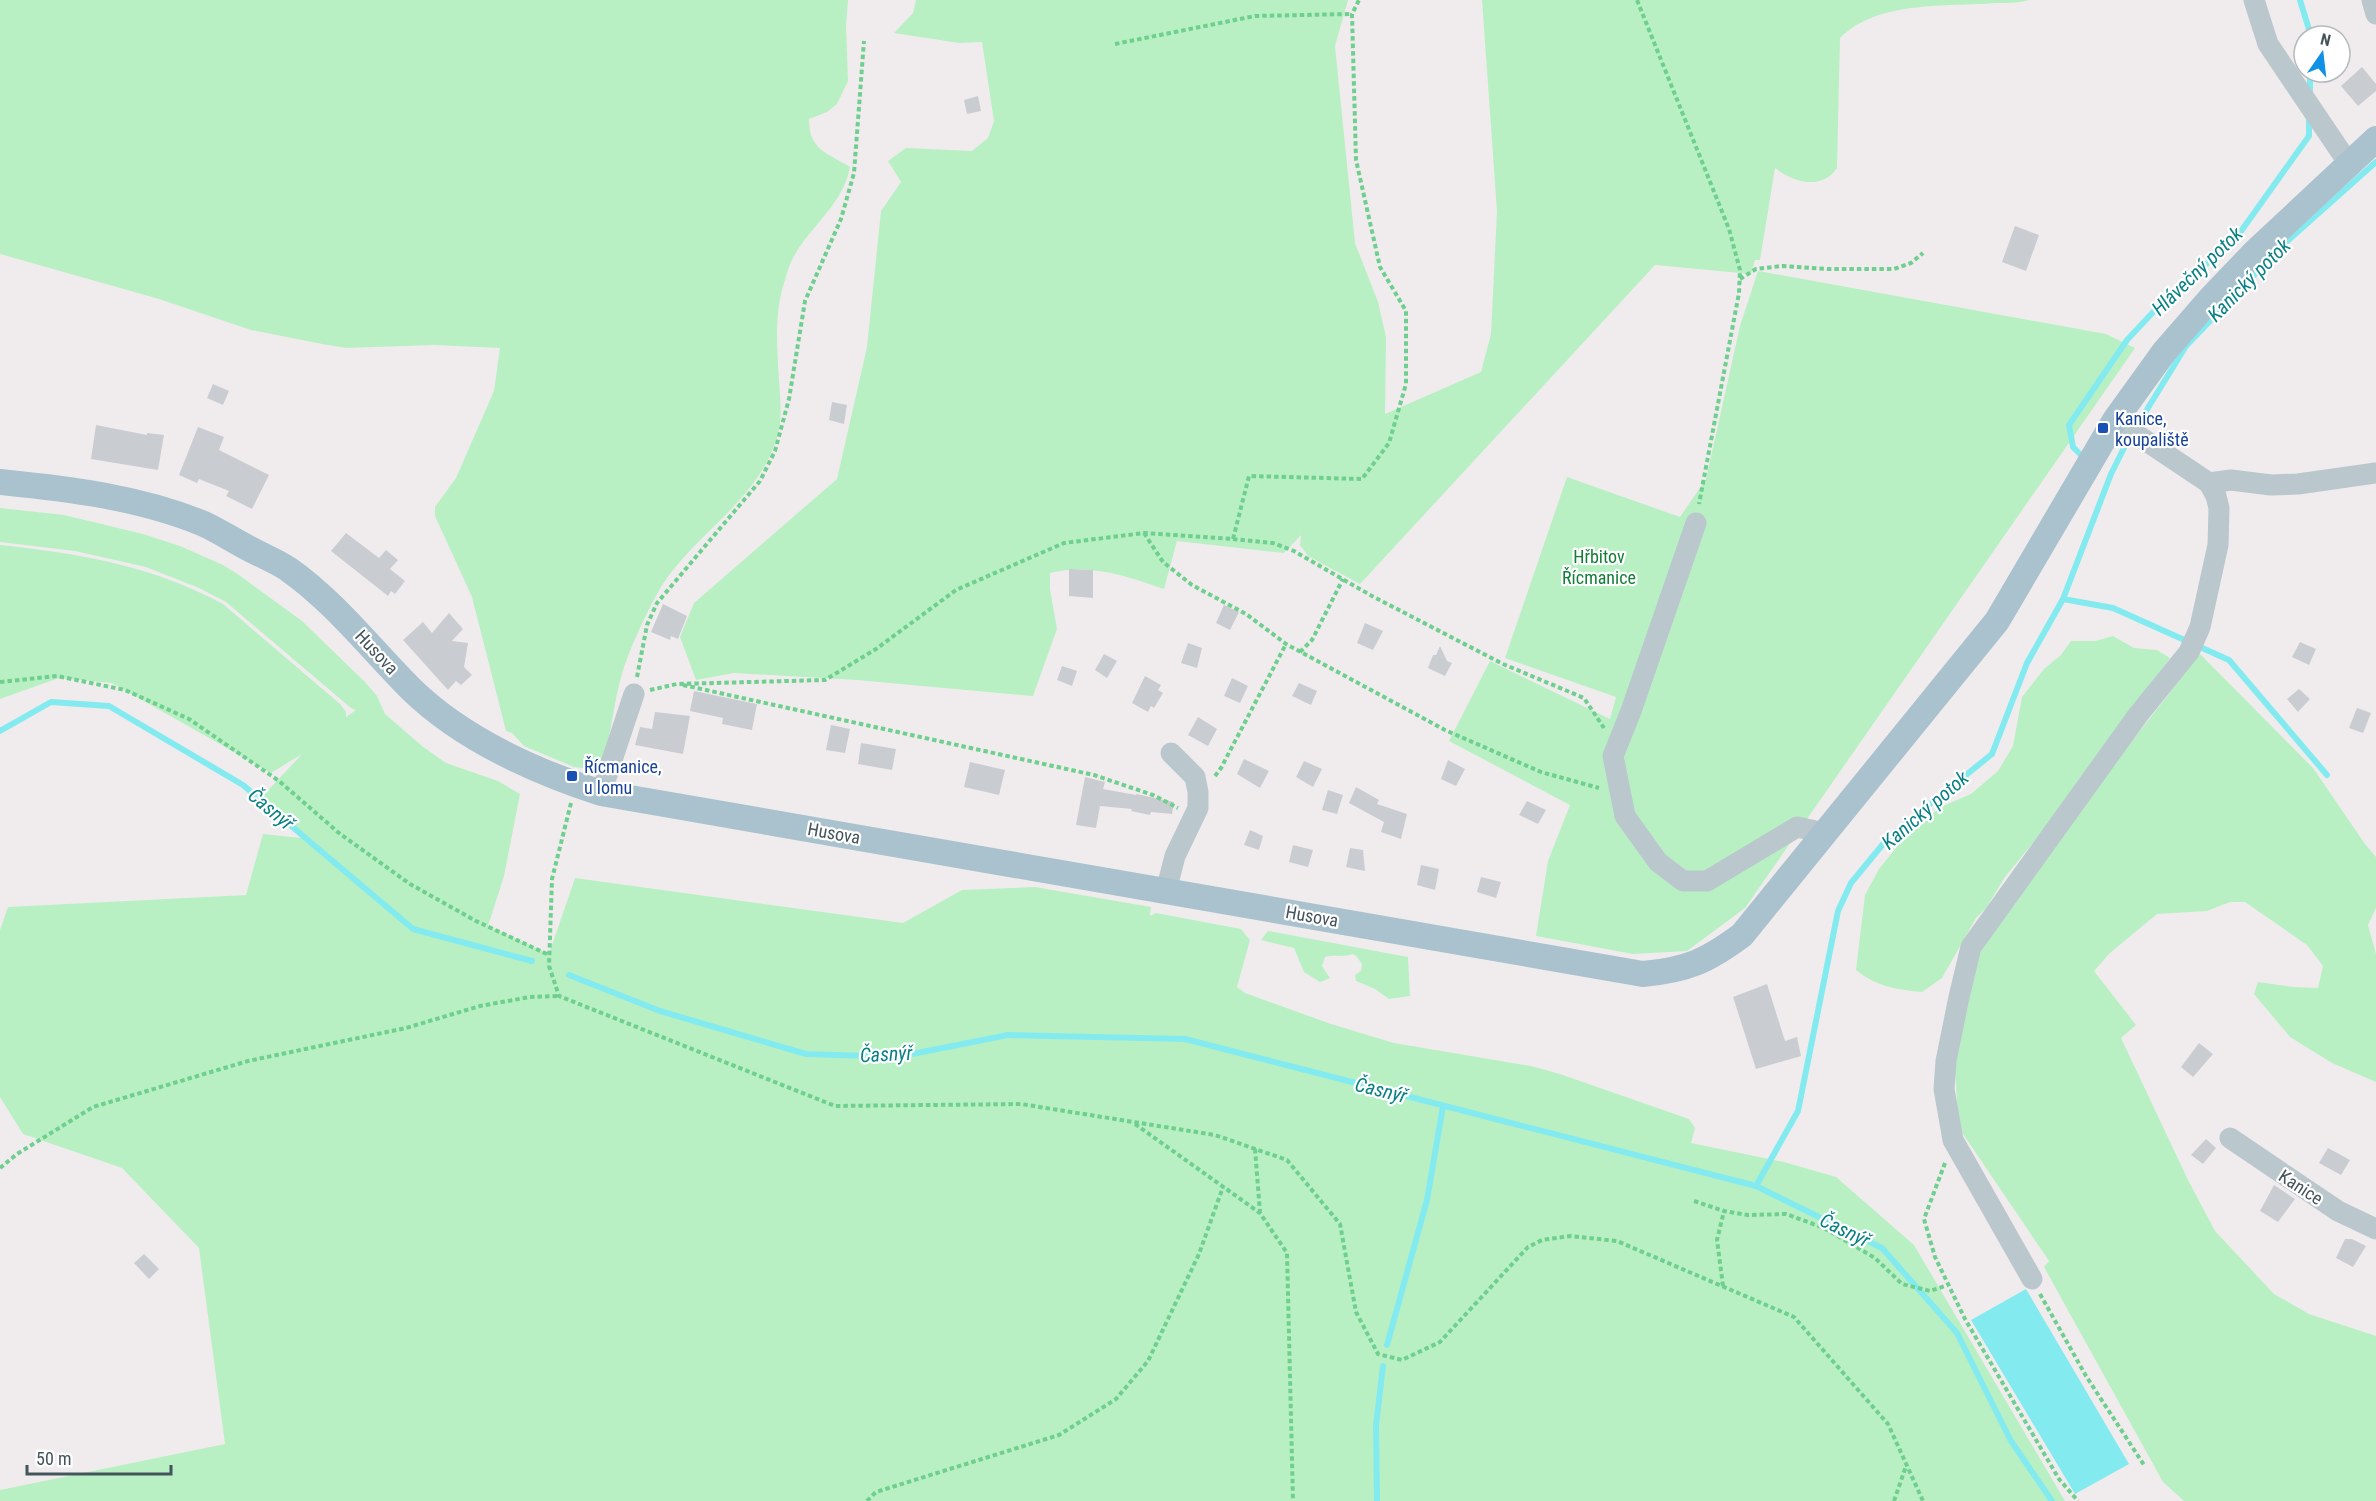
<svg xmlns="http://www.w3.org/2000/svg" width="2376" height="1501" font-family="'Roboto Condensed',sans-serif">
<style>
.green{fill:#b8f0c4}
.water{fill:#83ebef}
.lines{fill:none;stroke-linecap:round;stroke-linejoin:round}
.stream{stroke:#83ebef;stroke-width:6}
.building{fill:#c9cdd2}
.path{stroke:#6ecf8f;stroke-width:4;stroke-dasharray:4.5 3;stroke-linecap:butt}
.minor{stroke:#bac7cd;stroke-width:21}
.major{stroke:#aac2cd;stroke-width:26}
.transit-dot{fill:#1a4fb4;stroke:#fff;stroke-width:2}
.labels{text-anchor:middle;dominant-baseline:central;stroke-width:4.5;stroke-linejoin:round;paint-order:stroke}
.transit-label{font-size:18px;fill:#164399;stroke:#fff;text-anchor:start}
.park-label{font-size:18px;fill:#127e36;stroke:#fff}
.street-label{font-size:18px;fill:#44545b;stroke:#fff}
.water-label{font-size:20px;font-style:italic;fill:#098085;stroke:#fff}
</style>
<rect width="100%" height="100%" fill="#f0eced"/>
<path class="green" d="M0,0H848L846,26L848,81L837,104L827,112L809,119C809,150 826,152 850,167C843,205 810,226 793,258C789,265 787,273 785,280C774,311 777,347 779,379C780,399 783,418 777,437C758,503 689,536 657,594C646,614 628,652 622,674C612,707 613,736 598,770L574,767L524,746L512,733L506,731L472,597L435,516V507L456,478L494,391L500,348L434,345L346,348L322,344L251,330L159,299L0,254Z
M916,0H1348L1335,46L1355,243L1378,302L1386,337L1385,414L1481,372L1491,334L1497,211L1482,0H2029C2019,3 2008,3 1997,3C1946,7 1878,0 1840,38L1837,168C1822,191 1793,182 1775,168L1760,260H1755L1751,274L1655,265L1360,584L1308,556L1300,545L1301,535L1284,553L1177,541L1164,589C1126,576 1090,563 1050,573V589L1057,629L1033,696L857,680L734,673L696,680L680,637L694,603L837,479L867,347L881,211L901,182L888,161L906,148L972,151L988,138L994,121L982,42L959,43L894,33L913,13Z
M1758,271L2106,334L2135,348L1745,908L1687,951L1633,954L1536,936L1548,861L1570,805L1449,741L1490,661L1610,719L1616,697L1505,658L1567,477L1680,517L1706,479L1740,326Z
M0,508L64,515L143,534L180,546L223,565L239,575L302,621L365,682L377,696L385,714L422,746L446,763L498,781L520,794L504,876L488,926L549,954L575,878L903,923L962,890L1035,887L1151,907L1150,916L1156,913L1241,929L1250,940L1237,987L1245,993L1331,1024L1394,1043L1531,1066L1560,1074L1689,1119L1695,1128L1691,1143L1784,1162L1836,1177L1914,1245L2065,1501H0V1490L225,1444L199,1248L122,1168L23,1134L0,1097V930L8,907L246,895L263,834L301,838L260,799L302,754L271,773L112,683L59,678L0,699V545C77,553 154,566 223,604L340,704L346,712V717L356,710L351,708L226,602L199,588L146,567L75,551L0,542Z
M2113,636L2134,648L2157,650L2170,658L2084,780L2005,877L1986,908L1976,918L1942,978L1922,992C1898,990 1875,986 1856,970L1865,895L1879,869L1912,828L1943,806L1971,794L1998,771L2013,746L2022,697L2044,669L2061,655L2071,641H2095Z
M2200,654L2313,768L2365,844L2376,857V908L2368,925L2376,954V1082L2332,1063L2290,1037L2254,994L2258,982L2293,987L2318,988L2323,966L2307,945L2245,902H2230L2207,911L2157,914L2110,953L2094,971L2136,1025L2121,1038L2188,1180L2215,1231L2274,1294L2309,1314L2376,1336V1501H2184L2163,1482L2044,1267L2049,1261L1959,1128L1954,1057L1980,950L2043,855Z
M1268,931L1408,957L1410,996L1389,999L1375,989L1356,981L1355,975L1361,971L1362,964L1357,957L1353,954C1341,958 1336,954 1325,957L1322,966L1330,978L1320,982L1304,972L1294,948L1261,940Z"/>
<path class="water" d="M2026,1289L2129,1464L2075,1494L1971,1320Z"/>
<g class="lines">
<path class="stream" d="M2300,0L2311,36
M2310,92V72
M2143,416L2186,346L2284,244L2376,162
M2084,458L2073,447L2069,425L2127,340L2171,293L2234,241L2309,136V118
M2063,599L2113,608L2229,660L2327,775
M0,731L51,702L109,706L243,785L413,929L532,961
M569,975L660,1011L806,1054L897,1057L1008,1035L1185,1039L1756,1186L1882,1248L1957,1333L2011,1441L2052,1501
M1756,1186L1798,1111L1838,911L1851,883L1888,838L1992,754L2027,663L2063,599L2111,474L2126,444
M1387,1345L1427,1200L1443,1106
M1377,1501L1376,1425L1383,1366"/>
</g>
<path class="building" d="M2362,67L2376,84V91L2358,106L2341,86Z
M978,96L981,111L967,114L964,100Z
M2015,226L2039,235L2026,271L2002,262Z
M213,384L229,391L223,405L207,398Z
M832,402L847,405L844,424L829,420Z
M96,425L147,435V433L164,435L158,470L91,459Z
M198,427L224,437L219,450L269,475L252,509L226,496L229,491L199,479L197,483L179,475Z
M346,533L379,558L386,550L398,560L390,569L405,581L395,594L391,591L388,596L331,551Z
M1069,569L1093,570V598L1069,596Z
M663,604L687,616L678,639L671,636L670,640L651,632Z
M1224,605L1239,612L1230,630L1216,623Z
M449,613L463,629L452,641L468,643L464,667L472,675L461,685L456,681L448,690L403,640L423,622L432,633Z
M1365,623L1383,631L1373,650L1357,643Z
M2300,642L2316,649L2309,665L2292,657Z
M1188,643L1202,648L1197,668L1181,663Z
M1440,646L1447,661L1452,663L1445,676L1428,668L1433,655H1436Z
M1104,654L1117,661L1107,678L1095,670Z
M1062,666L1077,671L1072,686L1057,680Z
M1145,676L1161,685L1158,690L1163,693L1154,708L1151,706L1148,712L1132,703Z
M1232,678L1248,686L1240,703L1224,696Z
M1299,683L1317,691L1311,705L1292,696Z
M2299,689L2310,699L2298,712L2287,699Z
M694,691L757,704L752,730L722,724L723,718L690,711Z
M2357,708L2371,713L2363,733L2349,728Z
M655,712L690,716L683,754L635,745L640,727L652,729Z
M1198,717L1217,729L1208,746L1188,735Z
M831,725L850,729L845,753L826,750Z
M861,743L896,749L892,770L858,764Z
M1244,759L1269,771L1260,788L1237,774Z
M1448,760L1465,769L1456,786L1441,779Z
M1304,761L1322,769L1313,787L1296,777Z
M970,762L1005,770L999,795L964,787Z
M1085,777L1105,782L1103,789L1136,795V794L1174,802L1172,814L1151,812L1150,815L1131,811L1132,809L1100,806L1096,828L1076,825Z
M1356,787L1379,800L1377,804L1407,814L1401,839L1381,832L1384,822L1349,803Z
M1328,790L1343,795L1337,814L1322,810Z
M1527,801L1546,810L1538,824L1519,815Z
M1250,830L1263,836L1259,850L1244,845Z
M1293,845L1313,850L1308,867L1289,862Z
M1350,848L1363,850L1365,871L1346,867Z
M1421,865L1439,869L1435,890L1417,885Z
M1481,877L1501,882L1496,898L1477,892Z
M1767,984L1785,1041L1797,1037L1801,1056L1756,1069L1733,997Z
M2199,1043L2213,1054L2193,1077L2181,1067Z
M2206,1139L2216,1148L2203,1164L2191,1155Z
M2328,1148L2350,1160L2341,1175L2319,1163Z
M2274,1185L2295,1199L2278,1222L2260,1211Z
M2345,1239H2352L2366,1246L2353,1267L2336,1258Z
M144,1254L159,1269L149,1279L134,1263Z"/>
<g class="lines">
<path class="path" d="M1637,0L1729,229L1740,270L1739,293L1699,504
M1115,44L1255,16L1352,14
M1740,279L1756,269L1782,266L1828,269H1894L1911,263L1923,253
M1144,533L1163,562L1192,585L1246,614L1286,644L1445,730L1541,772L1599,788
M1233,539L1273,543L1294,551L1372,596L1503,664L1584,698L1604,728
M1300,652L1312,640L1343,579
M637,677L647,625L657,603L760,481L775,451L789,399L805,301L841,219L854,173L864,41
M0,682L57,676L125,690L189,719L279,781L339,833L410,884L476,921L549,955
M683,685L1094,775L1153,795L1178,808
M650,690L677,684L825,680L876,649L956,590L1064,543L1144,533L1233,539L1249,476L1362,479L1389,443L1406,384V311L1380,267L1356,160L1352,14L1359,0
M1215,776L1221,768L1286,644
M571,803L552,879L549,966L559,996L835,1106L1021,1104L1215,1135L1287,1160L1340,1224L1356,1312L1378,1354L1402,1360L1440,1342L1528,1247L1542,1240L1570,1236L1617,1241L1794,1317L1888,1424L1923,1501
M1135,1124L1260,1213L1287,1253L1293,1501
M1255,1149L1260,1212
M1945,1163L1924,1219L1935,1257L1965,1319L2059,1479L2078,1501
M0,1168L17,1154L93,1107L248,1061L406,1028L480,1006L530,997L559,996
M1694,1201L1724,1211L1748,1215L1786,1214L1824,1228L1875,1258L1902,1284L1930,1291L1948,1285
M1723,1286L1717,1240L1724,1211
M2040,1294L2086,1376L2144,1465
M867,1501L876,1492L1059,1435L1116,1399L1148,1361L1199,1254L1223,1187
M1894,1501L1906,1466"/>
<path class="minor" d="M2254,0L2268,44L2349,164
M2372,0L2376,14
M2209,483L2231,480L2271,485L2298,484L2376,473
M1696,523L1631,711L1613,756L1625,816L1658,862L1683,881H1707L1797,827L1825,833
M601,793L634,694
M1166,891L1175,856L1198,808V792L1195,777L1171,753
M2230,1138L2338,1211L2376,1229
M2032,1279L1953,1140L1944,1089L1946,1061L1959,997L1971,947L2138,715L2189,652L2200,627L2218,545L2219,508L2216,496L2209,483L2115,420"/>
<path class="major" d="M0,482C69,489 139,497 204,524C219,531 233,540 248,548C261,555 276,561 288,569C335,602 371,649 411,689C462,739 534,771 601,793L1643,974C1687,970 1707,961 1742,935L1997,621L2115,420L2164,352L2211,298L2255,252L2376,139"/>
</g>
<g class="transit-dot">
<rect x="2097" y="422" width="12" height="12" rx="3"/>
<rect x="566" y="770" width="12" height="12" rx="3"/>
</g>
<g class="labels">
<g class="transit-label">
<text x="2115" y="418">Kanice,<tspan x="2115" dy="21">koupaliště</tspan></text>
<text x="584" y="766">Řícmanice,<tspan x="584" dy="21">u lomu</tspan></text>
</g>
<g class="park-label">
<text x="1599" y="556">Hřbitov<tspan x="1599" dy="21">Řícmanice</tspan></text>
</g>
<g class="street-label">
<text transform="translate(377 652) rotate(47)">Husova</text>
<text transform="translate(834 833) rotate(10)">Husova</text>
<text transform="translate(1312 916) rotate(10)">Husova</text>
<text transform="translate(2301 1187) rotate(33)">Kanice</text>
</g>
<g class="water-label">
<text transform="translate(2197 271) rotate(-44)">Hlávečný potok</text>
<text transform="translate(2249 280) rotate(-45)">Kanický potok</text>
<text transform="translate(271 809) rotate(40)">Časnýř</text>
<text transform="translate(1925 810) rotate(-41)">Kanický potok</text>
<text transform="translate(886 1054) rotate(-3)">Časnýř</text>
<text transform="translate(1381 1090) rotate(14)">Časnýř</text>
<text transform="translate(1845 1230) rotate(26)">Časnýř</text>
</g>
</g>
<g transform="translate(2322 54) rotate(14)"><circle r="28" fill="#ffffff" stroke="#b4bbbd" stroke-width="1.5"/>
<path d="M0-4.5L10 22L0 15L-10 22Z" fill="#1191e5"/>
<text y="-9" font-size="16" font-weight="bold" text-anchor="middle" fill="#44545b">N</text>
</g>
<path d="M27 1465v9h144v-9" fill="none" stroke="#44545b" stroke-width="3"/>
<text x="36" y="1465" font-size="18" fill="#44545b" stroke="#ffffff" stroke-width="4.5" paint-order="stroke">50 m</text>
</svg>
